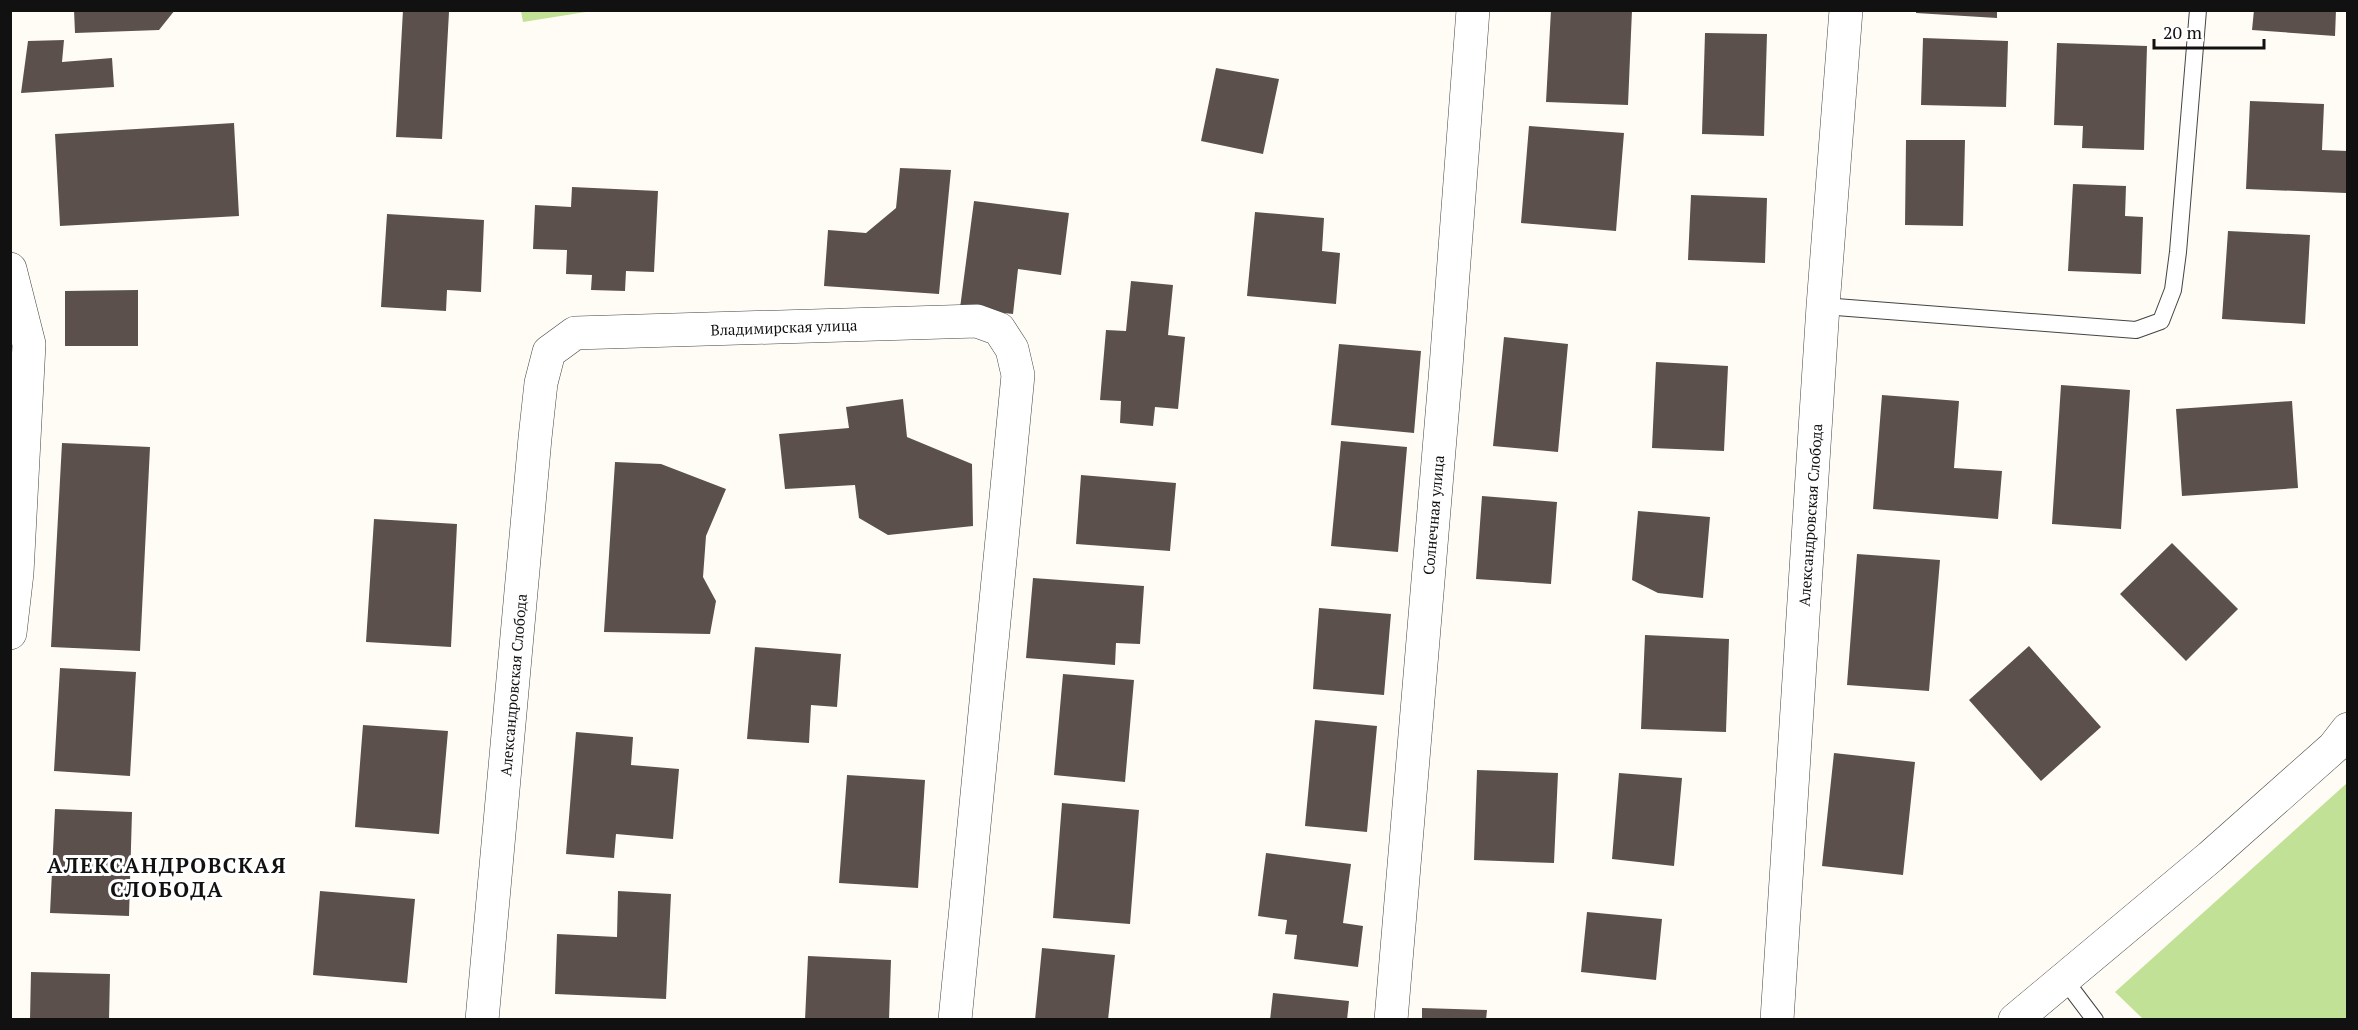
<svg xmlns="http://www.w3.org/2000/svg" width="2358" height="1030" font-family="'PT Serif',serif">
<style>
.forest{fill:#c1e296}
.building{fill:#5b504c}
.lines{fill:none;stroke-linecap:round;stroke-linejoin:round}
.service-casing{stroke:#444;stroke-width:18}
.minor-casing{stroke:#444;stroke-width:34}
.service{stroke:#fff;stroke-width:16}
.minor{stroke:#fff;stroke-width:33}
.labels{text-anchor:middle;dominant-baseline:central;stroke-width:6;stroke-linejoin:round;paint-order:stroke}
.street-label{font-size:15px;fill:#111;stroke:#fff}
.district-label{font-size:21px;font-weight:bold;letter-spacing:1.5px;fill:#111;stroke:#fff}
</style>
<rect width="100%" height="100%" fill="#fffcf5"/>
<path class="forest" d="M521,11V10L592,11L523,22Z
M2347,783V1019H2143L2115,992Z"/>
<path class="building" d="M74,10H175L159,30L75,33Z
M403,10L449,12L442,139L396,137Z
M1551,10H1632L1628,105L1546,102Z
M1916,10H1997V18L1916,13Z
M2254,10H2336L2335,36L2252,30Z
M1705,33L1767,34L1764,136L1702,134Z
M1923,38L2008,41L2006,107L1921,105Z
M64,40L62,62L112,58L114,87L21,93L28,41Z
M2057,43L2147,46L2144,150L2082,148L2083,126L2054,125Z
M1216,68L1279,79L1263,154L1201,141Z
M2250,101L2324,104L2322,150L2348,151L2346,193L2246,189Z
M234,123L239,216L60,226L55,134Z
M1529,126L1624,133L1616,231L1521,223Z
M1906,140H1965L1963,226L1905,225Z
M900,168L951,170L939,294L824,286L828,230L866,233L896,208Z
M2073,184L2126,186L2125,216L2143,217L2141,274L2068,271Z
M572,187L658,191L654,272L626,271L625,291L591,290L592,275L566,274L567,250L533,249L535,205L571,207Z
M1691,195L1767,198L1765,263L1688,260Z
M974,201L1069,213L1061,275L1018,269L1013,314L960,308Z
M1255,212L1324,218L1322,251L1340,253L1336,304L1247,296Z
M387,214L484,220L481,292L447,290L446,311L381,307Z
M2228,231L2310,235L2305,324L2222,319Z
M1131,281L1173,285L1168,335L1185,337L1178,409L1155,407L1153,426L1120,423L1121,401L1100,400L1106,330L1126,331Z
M138,290V346H65V291Z
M1504,337L1568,344L1558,452L1493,446Z
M1339,344L1421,351L1414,433L1331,425Z
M1656,362L1728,366L1724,451L1652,448Z
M2061,385L2130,390L2121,529L2052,524Z
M1882,395L1959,401L1954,468L2002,471L1998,519L1873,509Z
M903,399L907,437L972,464L973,526L888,535L859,518L855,485L785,489L779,434L849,428L846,407Z
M2292,401L2298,488L2182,496L2176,409Z
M1341,441L1407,447L1398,552L1331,546Z
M62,443L150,447L140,651L51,647Z
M615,462L661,464L726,489L706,536L703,577L716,601L710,634L604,632Z
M1081,475L1176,483L1170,551L1076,544Z
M1482,496L1557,502L1551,584L1476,579Z
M1638,511L1710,517L1703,598L1658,593L1632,580Z
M374,519L457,524L451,647L366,642Z
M2172,543L2238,609L2186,661L2120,594Z
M1857,554L1940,560L1929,691L1847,685Z
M1033,578L1144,586L1140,644L1116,643L1115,665L1026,658Z
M1319,608L1391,614L1384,695L1313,689Z
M1645,635L1729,639L1726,732L1641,729Z
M2029,646L2101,727L2041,781L1969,700Z
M755,647L841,654L837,707L811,705L809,743L747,739Z
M60,668L136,672L130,776L54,771Z
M1063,674L1134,680L1125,782L1054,775Z
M1315,720L1377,726L1367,832L1305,826Z
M363,725L448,731L439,834L355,827Z
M576,732L633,737L631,765L679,769L673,839L616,834L614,858L566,854Z
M1834,753L1915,762L1903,875L1822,866Z
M1477,770L1558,773L1554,863L1474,860Z
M1619,773L1682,778L1674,866L1612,859Z
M847,775L925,780L918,888L839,883Z
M1062,803L1139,810L1130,924L1053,918Z
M55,809L132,812L129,916L50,913Z
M1266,853L1351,864L1343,923L1363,926L1358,967L1294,959L1297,935L1285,934L1287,920L1258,916Z
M320,891L415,899L407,983L313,975Z
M618,891L671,894L666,999L555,994L557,934L617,937Z
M1587,912L1662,919L1656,980L1581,972Z
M1042,948L1115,955L1108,1020H1035Z
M808,956L891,960L889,1020H805Z
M31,972L110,974L109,1020H30Z
M1273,993L1349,1001L1347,1020H1270Z
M1422,1008L1487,1010L1486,1020H1422Z"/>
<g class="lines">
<g class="service-casing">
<path id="service" d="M1823,306L2136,330L2161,321L2173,290L2178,252L2198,10
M2064,979L2095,1020"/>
</g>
<g class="minor-casing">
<path id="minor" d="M10,269L29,344L17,573L10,633
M482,1020L535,438L541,383L549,352L575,333L977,321L999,329L1012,349L1018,375L955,1020
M1391,1020L1446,367L1473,10
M1777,1020L1823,306L1846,10
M2015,1020L2210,857L2334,747L2348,729"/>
</g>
<use href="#service" class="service"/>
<use href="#minor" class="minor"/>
</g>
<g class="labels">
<g class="street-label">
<text transform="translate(784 327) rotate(-2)">Владимирская улица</text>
<text transform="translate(1433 515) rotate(-85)">Солнечная улица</text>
<text transform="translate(1810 515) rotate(-86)">Александровская Слобода</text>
<text transform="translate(513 685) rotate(-85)">Александровская Слобода</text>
</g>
<g class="district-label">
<text x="167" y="865">АЛЕКСАНДРОВСКАЯ<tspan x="167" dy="24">СЛОБОДА</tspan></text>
</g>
</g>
<rect width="2358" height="1030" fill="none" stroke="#111111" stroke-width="24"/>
<path d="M2154 39v9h110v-9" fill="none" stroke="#111111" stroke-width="3"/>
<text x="2163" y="39" font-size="18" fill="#111111" stroke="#ffffff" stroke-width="4.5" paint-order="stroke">20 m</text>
</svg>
